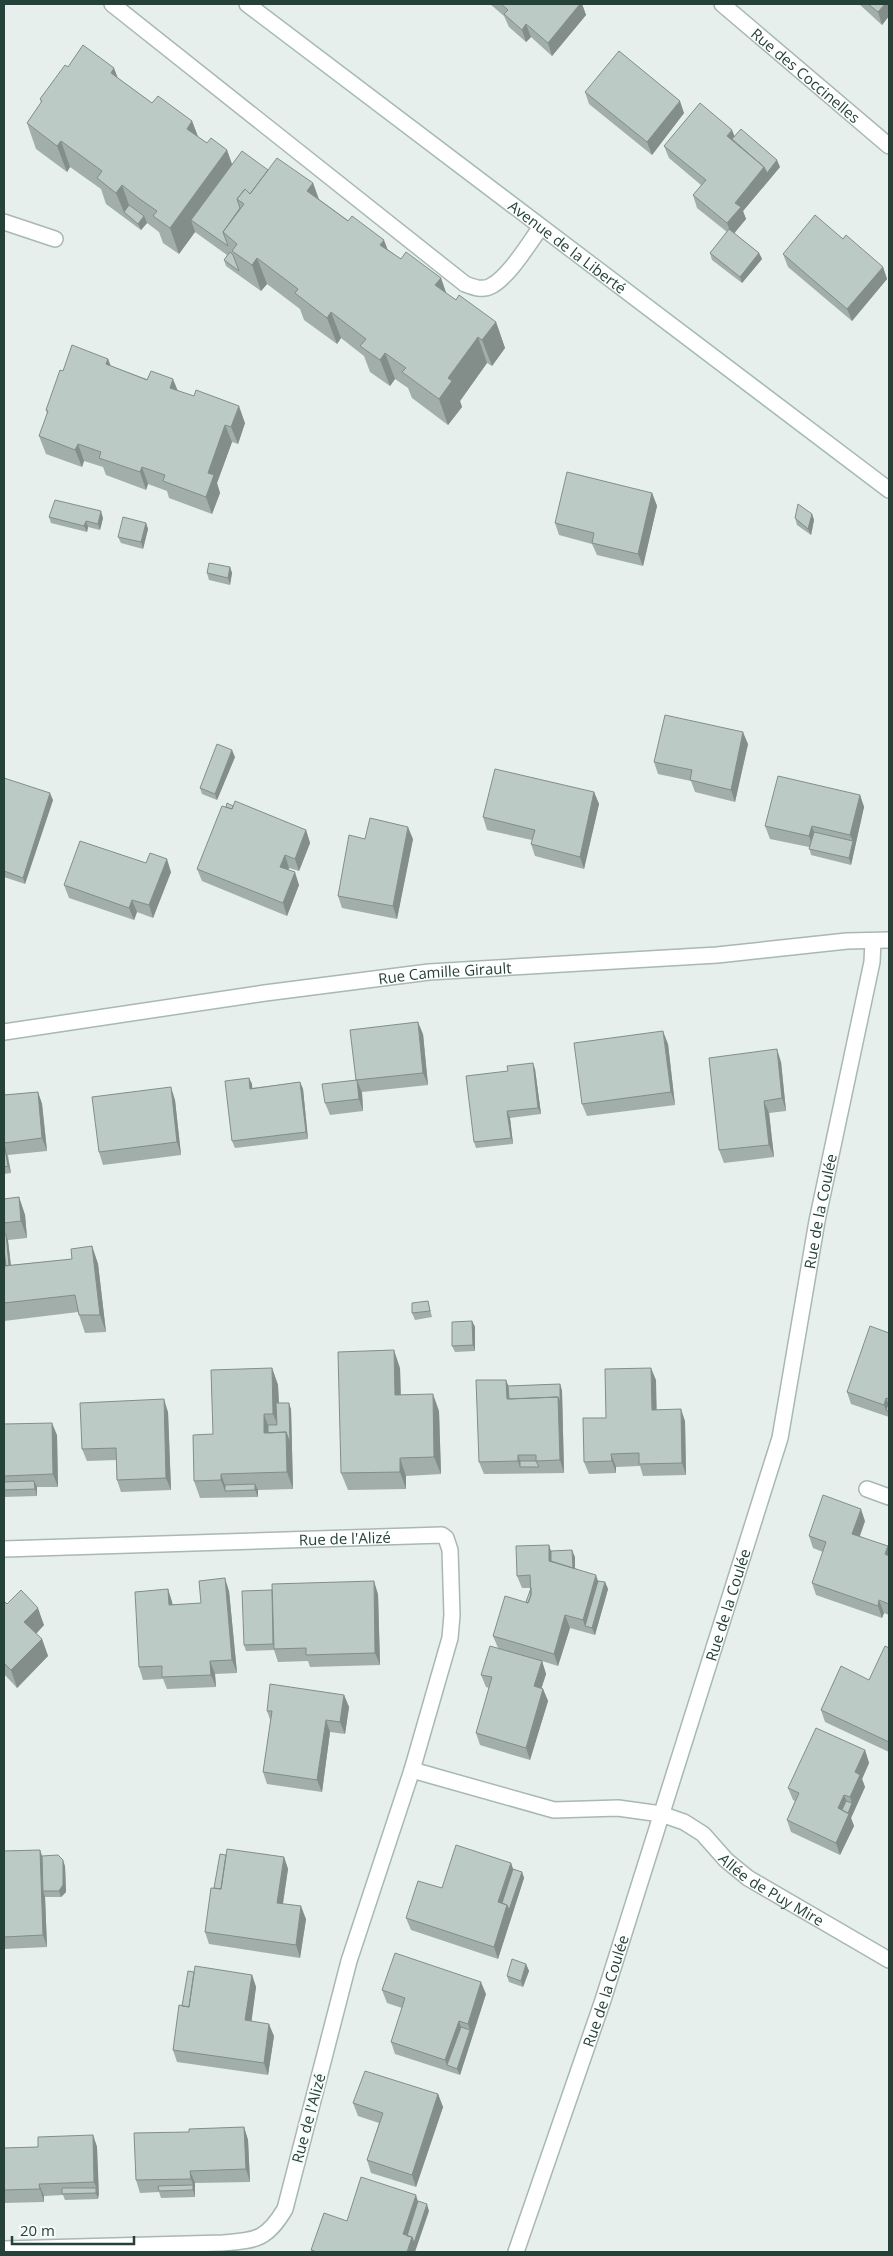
<svg xmlns="http://www.w3.org/2000/svg" width="893" height="2256" font-family="'Open Sans',sans-serif">
<style>
.lines{fill:none;stroke-linecap:round;stroke-linejoin:round}
.lane-casing{stroke:#a8b8b2;stroke-width:18}
.street-casing{stroke:#a8b8b2;stroke-width:18}
.secondary-casing{stroke:#a4bbb3;stroke-width:18}
.lane{stroke:#fff;stroke-width:15}
.street{stroke:#fff;stroke-width:15}
.secondary{stroke:#fff;stroke-width:15}
.wall{fill:#a1aea9}
.shaded-wall{fill:#838d89}
.building{fill:#bbcac4;stroke:#838d89}
.labels{text-anchor:middle;dominant-baseline:central;stroke-width:4;stroke-linejoin:round;paint-order:stroke}
.street-label{font-size:15px;fill:#24423a;stroke:#f7fbf9}
</style>
<rect width="100%" height="100%" fill="#e6efeb"/>
<g class="lines">
<g class="lane-casing">
<path id="lane" d="M112,4L465,284C473,287 482,291 491,286C509,277 529,243 541,227
M4,222L55,239"/>
</g>
<g class="street-casing">
<g id="street">
<path id="s1" d="M722,4L889,146"/>
<path id="s2" d="M4,1032L265,993L429,972L717,955L847,941L889,940"/>
<path d="M867,1489L889,1497"/>
<path id="s3" d="M4,1549L442,1535L446,1538L450,1550L452,1615L450,1638L412,1770L349,1961L285,2209C267,2239 258,2240 223,2243L4,2249"/>
<path id="s4" d="M412,1770L554,1810L618,1808L661,1814L684,1822L703,1834L726,1860L748,1878L889,1960"/>
<path id="s5" d="M516,2252L603,2000L780,1438L817,1221L872,962L873,941"/>
</g>
</g>
<g class="secondary-casing">
<g id="secondary">
<path id="s6" d="M247,4L889,490"/>
</g>
</g>
<use href="#lane" class="lane"/>
<use href="#street" class="street"/>
<use href="#secondary" class="secondary"/>
</g>
<path class="wall" d="M490,4H582L586,15L552,56L531,37L526,42L509,27L504,16Z
M859,4H889V16L882,25Z
M68,67L118,78L152,103L192,121L198,137L207,143L227,150L232,164L268,170L313,183L319,199L401,259L441,278L446,293L456,300L496,322L505,348L492,366L487,363L460,401L462,407L448,425L412,398L408,388L395,379L390,386L370,372L364,356L341,338L337,344L304,320L300,309L267,284L261,291L226,266L224,260L227,255L195,232L179,254L163,243L159,232L147,223L141,230L106,204L101,189L70,167L67,172L36,149L27,123L41,103L40,99Z
M585,92L684,113L652,155L589,104Z
M735,136L780,167L743,211L746,219L734,233L759,253L762,259L742,283L712,260L710,253L727,232L697,208L693,195L701,185L669,158L664,146Z
M843,239L883,267L887,279L852,321L788,267L783,254Z
M108,359L111,366L177,390L245,423L238,444L232,442L217,483L220,493L212,514L169,498L167,491L148,484L146,490L106,475L103,467L84,461L82,467L46,454L39,436L47,414L46,410L63,371Z
M652,493L657,506L643,566L597,555L592,544L559,535L555,523Z
M812,514L814,520L811,535L797,525L795,518Z
M49,517L103,518L100,530L88,527L87,532L51,523Z
M146,523L148,529L143,549L121,543L118,537Z
M230,567L232,573L230,585L209,580L207,573Z
M748,744L735,802L695,792L691,781L658,774L654,762Z
M235,757L217,800L202,794L200,788Z
M4,778L53,800L25,884L4,877Z
M594,792L599,804L584,869L535,856L531,844L532,840L487,830L483,817Z
M860,795L864,807L851,865L811,855L809,847L770,839L765,826Z
M233,806L306,830L310,843L299,871L289,868L288,870L299,885L287,916L202,881L197,869L226,807Z
M365,839H413L397,919L342,908L338,896Z
M171,872L153,918L137,912L134,920L69,898L64,885Z
M423,1034L428,1085L362,1092L363,1111L330,1115L325,1103Z
M668,1044L675,1105L587,1116L582,1104Z
M781,1062L786,1111L769,1113L774,1157L724,1163L719,1150Z
M535,1069L541,1114L510,1118L513,1144L476,1148L474,1142Z
M249,1078L252,1084V1088L300,1082L303,1089L308,1139L235,1148L232,1141Z
M38,1092L42,1104L47,1151L8,1155L11,1173L4,1174V1095Z
M175,1100L181,1155L103,1165L99,1152Z
M19,1197L25,1215L27,1238L8,1240L11,1265L72,1259L92,1246L98,1264L106,1332L85,1333L78,1312L4,1321V1199Z
M428,1301L432,1317L415,1320L412,1313Z
M472,1321L475,1327V1351L455,1352L452,1346Z
M889,1333V1417L851,1404L847,1392Z
M272,1368L278,1385L279,1403L291,1409L293,1489L258,1490V1497L200,1498L194,1481L213,1434Z
M400,1368L401,1395L439,1411L441,1474L406,1476V1489L348,1490L341,1473Z
M506,1380L508,1386L560,1384L562,1391L564,1473L484,1474L479,1462Z
M656,1380V1410L685,1421L686,1475L643,1476L640,1466L616,1467V1473L589,1474L584,1462L606,1418Z
M168,1412L171,1490L121,1492L117,1480L116,1460L87,1461L82,1449Z
M4,1424L57,1435L58,1487H37V1496L4,1497Z
M865,1521L860,1536L889,1550V1615L884,1613L882,1618L816,1595L812,1583L823,1552L813,1548L809,1536Z
M549,1545L551,1551L575,1557V1568L598,1581L605,1582L608,1589L595,1635L570,1628L558,1666L542,1661L546,1674L541,1689H543L548,1701L530,1760L480,1745L476,1733L489,1688L486,1687L481,1675L498,1648L493,1636L526,1602L531,1588H522L517,1576Z
M168,1589L172,1602L173,1605L201,1603L229,1591L237,1673L215,1674L216,1687L167,1689L163,1679L143,1680L139,1667Z
M378,1594L380,1665L310,1667L308,1661L278,1662L274,1650L246,1651L244,1645Z
M4,1601L7,1604L44,1625L36,1634L42,1639L48,1656L17,1688L4,1674Z
M889,1648V1752L825,1722L821,1710L869,1680Z
M344,1695L349,1707L345,1734L330,1732L322,1792L267,1784L263,1772L271,1722L267,1711Z
M865,1750L869,1763L862,1779L865,1787L851,1818L854,1826L840,1855L791,1832L787,1820L795,1801L793,1800L788,1788Z
M40,1850L42,1856L65,1866L66,1892L61,1897H45L47,1947L4,1949V1851Z
M226,1855L284,1857L288,1869L283,1904L306,1919L300,1958L209,1944L205,1932L214,1888Z
M511,1863L513,1869L522,1872L524,1878L498,1959L411,1930L406,1918L442,1888Z
M526,1964L529,1971L523,1987L509,1982L507,1976Z
M194,1972L252,1975L256,1987L251,2021L274,2036L268,2075L177,2062L173,2050L182,2006Z
M382,1990L486,1994L460,2075L395,2054L391,2042L402,2008L387,2003Z
M438,2094L443,2107L416,2187L371,2173L367,2160L379,2123L358,2116L353,2103Z
M244,2127L248,2140L250,2182L195,2183V2197L161,2198L159,2192L140,2193L136,2180L189,2132Z
M93,2135L97,2147L98,2199L65,2200L63,2195L44,2196V2202L4,2203V2148L38,2147Z"/>
<path class="shaded-wall" d="M580,4H582L586,15L552,56L548,43Z
M885,4H889V16L882,25L878,12Z
M526,24L531,37L526,42L522,30Z
M114,68L124,94L111,73Z
M680,101L684,113L652,155L647,142Z
M192,121L202,147L187,129Z
M732,130L737,142H730L727,136Z
M61,141L70,167L67,172L57,146Z
M227,150L236,176L191,220L195,232L179,254L170,228Z
M777,160L780,167L743,211L746,219L732,236L727,223L735,203L764,167Z
M313,183L322,209L307,191Z
M122,185L131,211L124,212L116,193Z
M144,216L147,223L141,230L138,224Z
M384,240L394,266L380,245Z
M759,253L762,259L742,283L740,277Z
M257,258L267,284L261,291L252,265Z
M883,267L887,279L852,321L847,309Z
M441,278L450,304L435,285Z
M331,312L341,338L337,344L327,318Z
M496,322L505,348L492,366L482,340Z
M478,337L487,363L460,401L462,407L448,425L439,399L448,378Z
M385,353L395,379L390,386L380,360Z
M108,359L114,376L106,364Z
M173,379L180,396L170,388Z
M239,406L245,423L238,444L231,427Z
M225,425L232,442L217,483L220,493L212,514L206,497L208,473Z
M78,444L84,461L82,467L75,450Z
M142,467L148,484L146,490L140,472Z
M652,493L657,506L643,566L638,554Z
M101,511L103,518L100,530L98,524Z
M812,514L814,520L811,535L808,529Z
M86,521L88,527L87,532L84,526Z
M146,523L148,529L143,549L141,542Z
M230,567L232,573L230,585L228,578Z
M743,732L748,744L735,802L731,790Z
M232,750L235,757L217,800L215,794Z
M594,792L599,804L584,869L580,857Z
M50,793L53,800L25,884L23,878Z
M860,795L864,807L851,865L849,858L853,841L850,835Z
M812,826L816,838L813,848L809,836Z
M408,827L413,839L397,919L393,906Z
M306,830L310,843L299,871L295,859Z
M285,855L289,868L284,879L280,867Z
M167,859L171,872L153,918L149,905Z
M295,872L299,885L287,916L283,903Z
M132,900L137,912L134,920L129,908Z
M418,1022L423,1034L428,1085L423,1073Z
M663,1031L668,1044L675,1105L671,1092Z
M777,1049L781,1062L786,1111L782,1098Z
M533,1063L535,1069L541,1114L538,1108Z
M249,1078L252,1084L253,1095L250,1089Z
M357,1080L362,1093L363,1111L359,1099Z
M300,1082L303,1089L308,1139L306,1132Z
M171,1087L175,1100L181,1155L177,1142Z
M38,1092L42,1104L47,1151L42,1138Z
M764,1101L769,1113L774,1157L769,1145Z
M507,1111L510,1118L513,1144L511,1138Z
M5,1148L7,1155L11,1173L8,1166Z
M19,1197L25,1215L27,1238L21,1221Z
M6,1234L8,1241L12,1276L10,1273Z
M4,1239L7,1277L4,1268Z
M92,1246L98,1264L106,1332L100,1315Z
M472,1321L475,1327V1351L473,1345Z
M394,1350L400,1368L401,1413L395,1395Z
M272,1368L278,1385L280,1431L273,1414Z
M651,1368L656,1380L657,1422L652,1410Z
M506,1380L511,1392V1405L507,1399Z
M560,1384L562,1391L564,1473L560,1460L558,1397Z
M433,1394L439,1411L441,1474L434,1457Z
M886,1398L889,1406L886,1410L884,1405Z
M164,1399L168,1412L171,1490L166,1478Z
M289,1403L291,1409L293,1489L287,1472L286,1432Z
M681,1409L685,1421L686,1475L682,1463Z
M264,1414L270,1431V1443L264,1433Z
M52,1423L57,1435L58,1487L53,1474Z
M611,1454L616,1467V1473L612,1461Z
M518,1455L522,1467H520L518,1461Z
M400,1458L406,1476V1489L400,1472Z
M221,1474L227,1491H225L221,1480Z
M34,1481L37,1487V1496L35,1489Z
M255,1484L258,1490V1497L255,1490Z
M861,1509L865,1521L856,1546L852,1534Z
M549,1545L553,1558L551,1567L549,1561Z
M888,1546L889,1550V1561L885,1554Z
M572,1550L575,1557V1580L573,1573Z
M596,1575L600,1587L585,1626L583,1620Z
M225,1578L229,1591L237,1673L232,1660Z
M374,1581L378,1594L380,1665L375,1653Z
M605,1582L608,1589L595,1635L592,1628Z
M168,1589L172,1602L174,1618L169,1605Z
M879,1600L884,1613L882,1618L878,1606Z
M38,1608L44,1625L31,1639L24,1622Z
M565,1615L570,1628L558,1666L554,1654Z
M42,1639L48,1656L17,1688L11,1670Z
M210,1661L215,1674L216,1687L211,1675Z
M542,1661L546,1674L538,1699L534,1686Z
M543,1689L548,1701L530,1760L526,1748Z
M344,1695L349,1707L345,1734L340,1722Z
M326,1720L330,1732L322,1792L317,1780Z
M865,1750L869,1763L862,1779L865,1787L851,1818L854,1826L840,1855L836,1843L852,1803L850,1797L855,1772Z
M844,1795L849,1807L840,1814L838,1808Z
M40,1850L44,1862L43,1891L45,1897L47,1947L43,1935Z
M284,1857L288,1869L281,1915L277,1903Z
M63,1860L65,1866L66,1892L61,1897L59,1891Z
M511,1863L515,1875L500,1908L498,1902Z
M522,1872L524,1878L498,1959L494,1947L507,1905Z
M301,1906L306,1919L300,1958L296,1945Z
M526,1964L529,1971L523,1987L521,1981Z
M252,1975L256,1987L250,2033L245,2020Z
M481,1982L486,1994L460,2075L457,2069L470,2030L468,2024Z
M459,2021L463,2033L447,2065L445,2060Z
M269,2024L274,2036L268,2075L264,2063Z
M438,2094L443,2107L416,2187L412,2175Z
M244,2127L248,2140L250,2182L246,2169Z
M93,2135L97,2147L99,2194L94,2182Z
M190,2171L195,2183V2197L193,2190V2185L191,2179Z
M39,2184L44,2196V2202L40,2189Z
M96,2188L99,2194L98,2199L96,2193Z
M416,2195L420,2208L405,2240L403,2234Z
M427,2204L429,2211L415,2252H407L412,2237Z"/>
<path class="building" d="M501,4H580L548,43L526,24L522,30L504,14L508,10Z
M868,4H885L878,12Z
M83,45L114,68L111,73L152,103L158,96L192,121L187,129L207,143L211,138L227,150L170,228L153,216L157,211L137,197L122,185L116,193L97,178L102,171L61,141L57,146L27,123L42,101L40,99L65,65L68,67Z
M619,51L680,101L647,142L585,92Z
M700,103L732,130L727,136L764,167L735,203L741,207L727,223L693,195L706,180L664,146Z
M741,129L777,160L767,173L764,167L732,139Z
M242,151L268,170L250,194L245,189L237,199L240,208L223,232L228,246L191,220Z
M277,158L313,183L307,191L348,221L352,216L384,240L380,245L401,259L406,252L441,278L435,285L456,300L459,295L496,322L482,340L478,337L448,378L452,381L439,399L402,372L406,368L385,353L380,360L360,346L366,339L331,312L327,318L295,293L298,289L257,258L252,265L232,251L237,244L223,232L244,204L237,199L245,189L250,194Z
M129,205L144,216L138,224L124,212Z
M815,215L843,239L846,235L883,267L847,309L783,254Z
M729,229L759,253L740,277L710,253Z
M230,252L233,255L239,271L224,260Z
M72,345L108,359L106,364L147,380L151,371L173,379L170,388L194,396L196,390L239,406L231,427L225,425L208,473L214,475L206,497L163,481L165,475L142,467L140,472L99,458L101,452L78,444L75,450L39,436L48,411L46,410L60,370L63,371Z
M567,472L652,493L638,554L592,543L594,533L555,523Z
M55,500L101,511L98,524L86,521L84,526L49,517Z
M798,504L812,514L808,529L795,518Z
M123,517L146,523L141,542L118,537Z
M209,563L230,567L228,578L207,573Z
M665,715L743,732L731,790L690,780L692,770L654,762Z
M217,744L232,750L215,794L200,788Z
M495,769L594,792L580,857L531,844L535,830L483,817Z
M778,776L860,795L850,835L812,826L809,836L765,826Z
M4,778L50,793L23,878L4,871Z
M235,801L306,830L295,859L285,855L280,867L295,872L283,903L197,869L222,806L232,809Z
M227,803L233,806L232,809L226,807Z
M370,818L408,827L393,906L338,896L349,835L365,839Z
M814,832L853,841L849,858L809,849Z
M80,841L146,863L150,853L167,859L149,905L132,900L129,908L64,885Z
M418,1022L423,1073L356,1080L350,1030Z
M663,1031L671,1092L582,1104L574,1043Z
M777,1049L782,1098L764,1101L769,1145L719,1150L709,1058Z
M533,1063L538,1108L507,1111L511,1138L474,1142L466,1076L508,1071L507,1066Z
M249,1078L250,1089L300,1082L306,1132L232,1141L225,1081Z
M357,1080L359,1099L325,1103L322,1084Z
M171,1087L177,1142L99,1152L92,1097Z
M38,1092L42,1138L4,1143V1095Z
M5,1148L8,1166L4,1167V1149Z
M19,1197L21,1221L4,1223V1199Z
M4,1234H6L9,1265L6,1266L4,1250Z
M92,1246L100,1315H79L75,1295L4,1303V1266L72,1259L71,1249Z
M428,1301L430,1311L412,1313V1303Z
M472,1321L473,1345L452,1346V1322Z
M870,1326L889,1333V1399L886,1398L884,1405L847,1392Z
M394,1350L395,1395L433,1394L434,1457L400,1458V1472L341,1473L338,1352Z
M272,1368L273,1414H264V1433L286,1432L287,1472L221,1474V1480L194,1481L193,1435L213,1434L211,1370Z
M651,1368L652,1410L681,1409L682,1463L639,1464V1453L611,1454L612,1461L584,1462L583,1418H606L605,1369Z
M476,1380H506L507,1399L558,1397L560,1460L536,1461V1455H518V1461L479,1462Z
M560,1384V1403L558,1397L509,1399L508,1386Z
M164,1399L166,1478L117,1480L116,1448L82,1449L80,1403Z
M276,1403H289L290,1443L286,1432L268,1433V1425H277Z
M888,1404H889V1412L886,1410Z
M52,1423L53,1474L4,1476V1424Z
M520,1461H536L539,1467H520Z
M34,1481L35,1489L4,1490V1482Z
M255,1484V1490L225,1491V1485Z
M823,1495L861,1509L852,1534L888,1546L885,1554L889,1556V1604L879,1600L878,1606L812,1583L826,1542L809,1536Z
M549,1545V1561L596,1575L583,1620L565,1615L554,1654L493,1636L505,1596L528,1603L531,1595L530,1575L517,1576L516,1546Z
M572,1550L573,1568L551,1561V1551Z
M225,1578L232,1660L210,1661L211,1675L162,1677V1666L139,1667L135,1592L168,1589L169,1605L201,1603L199,1581Z
M374,1581L375,1653L306,1655V1648L274,1649L272,1584Z
M598,1581L605,1582L592,1628L585,1626Z
M531,1588V1595L528,1603L526,1602Z
M21,1590L38,1608L24,1622L42,1639L11,1670L4,1663V1601L7,1604Z
M272,1590L273,1644L244,1645L242,1591Z
M490,1646L542,1661L534,1686L543,1689L526,1748L476,1733L492,1677L481,1675Z
M885,1646L889,1648V1742L821,1710L841,1666L869,1680Z
M270,1684L344,1695L340,1722L326,1720L317,1780L263,1772L272,1711H267Z
M816,1728L865,1750L855,1772L860,1775L850,1797L844,1795L838,1808L849,1814L836,1843L787,1820L799,1793L788,1788Z
M846,1801L852,1803L848,1813L842,1810Z
M456,1845L511,1863L498,1902L507,1905L494,1947L406,1918L418,1881L442,1888Z
M227,1849L284,1857L277,1903L301,1906L296,1945L205,1932L211,1888L221,1889Z
M40,1850L43,1935L4,1937V1851Z
M220,1854L226,1855L221,1889L214,1888Z
M58,1855L63,1860V1885L59,1891H43L42,1856Z
M513,1869L522,1872L509,1910L507,1905L502,1903Z
M395,1953L481,1982L468,2024L459,2021L445,2060L391,2042L405,1998L382,1990Z
M512,1959L526,1964L521,1981L507,1976Z
M195,1966L252,1975L245,2020L269,2024L264,2063L173,2050L179,2005L189,2007Z
M188,1971L194,1972L189,2007L182,2006Z
M461,2027L470,2030L457,2069L447,2065Z
M365,2071L438,2094L412,2175L367,2160L383,2113L353,2103Z
M244,2127L246,2169L190,2171L191,2179L136,2180L134,2133L189,2132V2129Z
M93,2135L94,2182L39,2184L40,2189L4,2190V2148L38,2147V2137Z
M361,2177L416,2195L403,2234L412,2237L407,2252H317L311,2250L324,2213L347,2221Z
M193,2185V2190L159,2191L158,2186Z
M62,2188H96V2193L62,2194Z
M418,2201L427,2204L414,2243L412,2237L407,2236Z"/>
<g class="labels">
<g class="street-label">
<text stroke="none"><textPath href="#s1" startOffset="110">Rue des Coccinelles</textPath></text>
<text stroke="none"><textPath href="#s6" startOffset="402">Avenue de la Liberté</textPath></text>
<text stroke="none"><textPath href="#s2" startOffset="445">Rue Camille Girault</textPath></text>
<text stroke="none"><textPath href="#s5" startOffset="1086">Rue de la Coulée</textPath></text>
<text stroke="none"><textPath href="#s3" startOffset="341">Rue de l'Alizé</textPath></text>
<text stroke="none"><textPath href="#s5" startOffset="681">Rue de la Coulée</textPath></text>
<text stroke="none"><textPath href="#s4" startOffset="391">Allée de Puy Mire</textPath></text>
<text stroke="none"><textPath href="#s5" startOffset="276">Rue de la Coulée</textPath></text>
<text transform="translate(308 2118) rotate(-75)">Rue de l'Alizé</text>
</g>
</g>
<rect width="893" height="2256" fill="none" stroke="#24423a" stroke-width="10"/>
<path d="M12 2236v8h122v-8" fill="none" stroke="#24423a" stroke-width="2.5"/>
<text x="20" y="2236" font-size="15" fill="#24423a" stroke="#f7fbf9" stroke-width="4" paint-order="stroke">20 m</text>
</svg>
